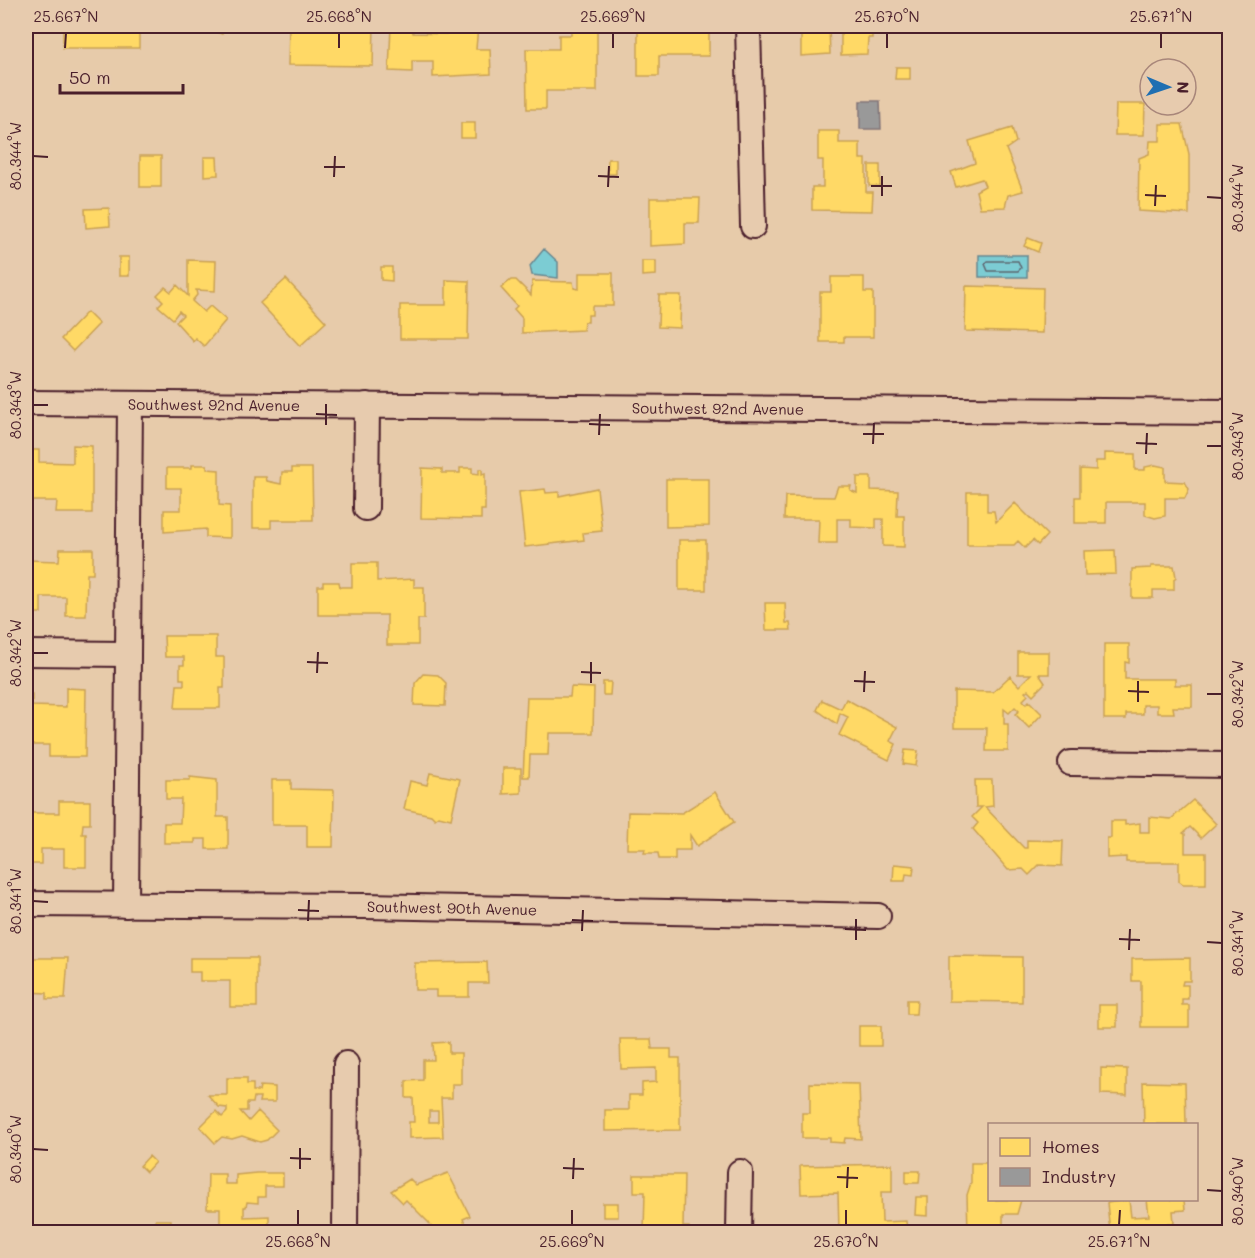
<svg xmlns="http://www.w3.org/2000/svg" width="1255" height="1258" font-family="Mali,sans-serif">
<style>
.water{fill:#7bccd3;stroke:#678790;stroke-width:1.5}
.homes{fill:#ffd966;stroke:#c9a154;stroke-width:1.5;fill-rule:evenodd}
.industry{fill:#999;stroke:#817478;stroke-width:1.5}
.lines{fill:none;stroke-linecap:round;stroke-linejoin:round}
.shore{stroke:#5e646e;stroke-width:1.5}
.minor-casing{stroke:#4a1f2b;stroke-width:28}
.minor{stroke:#e7cbae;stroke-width:24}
.ticks{fill:none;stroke:#4a1f2b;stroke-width:2}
.labels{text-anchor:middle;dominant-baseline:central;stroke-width:6;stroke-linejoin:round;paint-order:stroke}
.street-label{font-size:15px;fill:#4a1f2b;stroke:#e7cbae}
.neatline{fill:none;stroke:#4a1f2b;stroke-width:2}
.ticks-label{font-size:15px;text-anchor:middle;fill:#4a1f2b}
</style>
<rect width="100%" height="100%" fill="#e7cbaa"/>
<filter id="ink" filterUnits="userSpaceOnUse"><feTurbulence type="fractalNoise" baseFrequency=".0167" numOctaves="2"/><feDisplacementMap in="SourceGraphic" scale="12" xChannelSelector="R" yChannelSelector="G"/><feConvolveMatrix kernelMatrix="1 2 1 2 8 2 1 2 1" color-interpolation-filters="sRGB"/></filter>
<g filter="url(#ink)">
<path class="water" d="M544,249L558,262V278L532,275L530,266Z
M979,255H1027V277H979Z"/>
<path class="homes" d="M63,26H139V48H63Z
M200,26H226L222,34Z
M289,26H374L373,66L288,65Z
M391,26H412L413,33L451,34V26H478L476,49H490L491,74L433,77V61H412V72L389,71Z
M571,26H597V91H546V109H527L526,49H559V35H571Z
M638,26H709V56H659V76H638Z
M801,26H829L830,54L801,56Z
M841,26H872V38H868L867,54L841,55Z
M896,67H910V79H895Z
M1116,104H1145L1144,135H1115Z
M461,123H475V138H461Z
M1160,124H1182L1189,154V214L1138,211L1139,158L1149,154L1150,141H1160Z
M1012,128L1016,142L1006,149L1023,191L1008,195L1005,207L980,208L976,191L985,186L982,179L956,187L951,172L975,163L969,141Z
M818,131H839V143H860V159H866V192H873L872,211L812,210V187H823V160H818Z
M140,156H161V187H140Z
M204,157H217L218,175L204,176Z
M608,159H616V174H608Z
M869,165H880V186H869Z
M650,198H700L699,223H685V244L650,246Z
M109,208L110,226L86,228L85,209Z
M1028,238L1041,243L1038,252L1024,246Z
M119,257H129V276H119Z
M188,260L216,261L215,291L196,290L197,295L192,301L204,312L210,306L226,320L204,346L195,338L193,341L176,322L183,315L179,311L173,319L158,306L163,301L157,295L165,287L171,292L177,285L188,296Z
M642,261H656V275L642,276Z
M381,267H392V281L381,280Z
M579,273H613V306H592V315H588V322H584L583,330L522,333V318L514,309L517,306L501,288L511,280H516L531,295L532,281L573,282L574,288L579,289Z
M831,277H864V292H873V337H844V342H820V292H831Z
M286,279L326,322L300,346L260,303Z
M446,280L469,281L468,339H400V305H446Z
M966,286L1043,288L1042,333L965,331Z
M659,295H681L680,328L658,327Z
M87,312L99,324L73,351L61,339Z
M73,445L92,446V513H56L57,501H26V450H39V462L73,463Z
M1105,453L1135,454V470H1145V467L1155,465L1165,467V481L1185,482L1189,489L1185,498H1165V516L1155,518L1145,515V502H1106V523H1075V497H1080V469L1096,470V461H1105Z
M192,465H207V469L219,470V505L230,506V538L206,537V529L164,532V510H181V488H167V468H192Z
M292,468H312L313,520H271V528H253V477H266L267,481L281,484L282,472H292Z
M422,468L442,469V473H460V468H472V473L479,474V469H482V474L485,473V510H481V519L421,518Z
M857,477H871V490L898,491L897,516H904V547L883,546V519H876V528L851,527V519H837V543H818L819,519H784L785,496L834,497L838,486H851L850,490L857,493Z
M666,479H709V526L666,527Z
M597,488L602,531L583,533L584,540L525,547L519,492L545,489L546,493L559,492V496Z
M967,492H987V511H994L996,522L1015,503L1047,535L1038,545L1033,540L1025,548L1018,541L1014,545H967Z
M679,540H706V590H679Z
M60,549H93V574H87L86,616H66V597H41V613H26V560L59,561Z
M1115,550L1116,574L1085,575L1084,551Z
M352,563H377V581L414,579V587H424V619H418V645H387V615H318V586H323V582H339L340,587H352Z
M1151,566H1174L1176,577L1174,579V590H1153V598H1132V569L1151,568Z
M765,603H785L786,623H790L791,630H766Z
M164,636H216V657H224V688H220V708H175L177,685H184V679H180V665H184V657H165Z
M1104,644H1129V663L1125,662V679H1175V685H1192V707H1173L1174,713H1157V705H1143V714H1126V719H1104Z
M1018,652H1049V674H1039L1045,683L1033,695L1028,690L1025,692L1028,695L1023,700L1026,704L1029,701L1042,714L1029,728L1015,714L1019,711L1015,707L1009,713L1004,709V724H1008V751H986L987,728H954V691L993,692L1010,676L1019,686L1031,674H1018Z
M423,674L438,675L446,683L445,706L414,705L415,683Z
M603,682H611L610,695H603Z
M571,687L594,688L593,733H549L548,755H530L529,777H523L527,697H570Z
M66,688L86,689L85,757H49V745H26V694H32V706L66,707Z
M846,699L897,727L890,741L896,744L889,760L839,735L848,717L840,713L837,724L817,710L822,700L841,709Z
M905,750L918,751L916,766L903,764Z
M503,768H521V793L503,794Z
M430,773L460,779L451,819L439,816L435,819L431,815L404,809L410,781L427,785Z
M190,777L217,780V817H228V849H206V839H195V843H164V823H180L181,799H166V780H190Z
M272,780H291V789L334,790L333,847H307V825H272Z
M975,780H992L993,806L985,807L1024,848H1027V840L1063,841L1062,866L1039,865L1029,875L1023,869L1008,870L973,829L978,823L972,817L982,807H976Z
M715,792L734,822L697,846L690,835V850H675V859H659L658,853H644L645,849H627L628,812L682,813Z
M1193,800L1216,824L1201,838L1190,827L1183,833L1185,834V853H1206V884H1183L1179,881V862H1126V857L1107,858V838H1111V821H1125V825L1140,823V832H1149V817L1171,819Z
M59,801H90V824H83L82,834H86V867H64V849H41V864H26V813H59Z
M894,864L914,866L913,875L906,874L905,881H893Z
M949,956L1022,957V1002L949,1001Z
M26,958H68L65,999H47V993L26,992Z
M190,958H257V1007H230V981H200V972H190Z
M1190,958V981H1183L1182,985H1188V999H1182V1005H1189V1027H1141V981H1132V959Z
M487,962L488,983H469V997H436V990H415V963Z
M907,1000H917L916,1014H907Z
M1099,1005H1117V1027H1099Z
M859,1026H881V1046H859Z
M620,1039H651L652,1049H671V1058H680V1130L605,1131V1110H629V1095H642V1083L656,1082V1068L621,1069Z
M449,1042V1053H461V1084H452V1098H441L443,1137L409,1138V1122H414L413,1098H406V1081L423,1080V1060H434L433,1043ZM429,1111H438V1122H429Z
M1101,1068L1127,1069V1095L1101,1094Z
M227,1078H247V1084H253V1091H259L260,1086L275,1087V1102H259L260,1097H254L253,1103H247V1111H240L249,1121L258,1111L277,1130L267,1140L260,1142L242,1136L232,1139L222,1137L215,1143L200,1127L216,1111L222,1117L227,1112V1108L219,1107L208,1095H227Z
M1143,1082L1185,1083L1186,1124H1144Z
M810,1083L859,1084L861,1139L845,1138L844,1143L830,1142V1138H802V1113H810Z
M149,1156L155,1162L146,1172L140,1166Z
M971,1163H987L990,1200H1021L1017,1214H1003V1232H968L967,1195L971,1183Z
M892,1164V1192H881L882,1222L906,1221L907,1232H839L838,1193L801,1194L800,1166Z
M906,1171H920L919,1183H906Z
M256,1173H283V1186H265V1197H258V1203L247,1202L246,1207H244V1217L269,1216V1228L245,1227L235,1229V1232H220V1209H207L208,1174H225V1184H236V1175Z
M448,1173L470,1216L463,1219L467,1229L461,1232H434L429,1223L406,1200L403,1203L391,1191L410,1179L416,1185Z
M634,1175H684L683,1227H689V1232L644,1231L645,1192H634Z
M916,1197H928V1216L915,1215Z
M1129,1200L1131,1217L1149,1216L1147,1200H1184L1185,1210L1173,1211L1174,1223H1168L1169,1232H1110L1107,1203Z
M603,1203H618V1217H603Z
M155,1220H171V1232H155Z"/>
<path class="industry" d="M860,101H880L881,129H860Z"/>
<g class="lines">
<path class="shore" d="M988,261H1018L1021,268L1018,271H988L985,264Z"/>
<g class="minor-casing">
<g id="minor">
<path d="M748,26L753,226"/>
<path id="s1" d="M26,403L1230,412"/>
<path d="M366,508L367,405"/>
<path d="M26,653L128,654"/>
<path d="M1071,763L1230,765"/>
<path id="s2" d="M26,904L365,906L878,916"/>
<path d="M126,905L130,404"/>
<path d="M345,1232L346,1064"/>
<path d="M739,1232L740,1172"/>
</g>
</g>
<use href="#minor" class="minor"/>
</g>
</g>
<path class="ticks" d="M65,48L66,33M339,48V33M613,48V33M887,48V33M1161,48V33M33,156L48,157M324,167H345M598,176L619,177M334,177L335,156M871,186H892M608,187L609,166M1145,195L1166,196M882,196V176M1207,197L1222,198M1155,206L1156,185M33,405H48M316,414L337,415M589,424L610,425M326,425V404M863,434H884M599,435L600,414M1136,443L1157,444M873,444L874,423M1207,446H1222M1146,454L1147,433M33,653H48M307,662L328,663M581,672L601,673M317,673L318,652M854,681L875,682M591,683V662M1128,691L1149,692M864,692L865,671M1207,694H1222M1138,702V681M33,901L48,902M298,910L319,911M572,920L593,921M308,921L309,900M845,929L866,930M582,931L583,910M1119,939L1140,940M856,940V919M1207,942L1222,943M1129,950L1130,929M33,1149L48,1150M290,1158L311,1159M563,1168L584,1169M300,1169V1148M837,1177L858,1178M573,1179L574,1158M847,1188L848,1167M1207,1190L1222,1191M298,1225V1210M572,1225V1210M846,1225V1210M1119,1225L1120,1210"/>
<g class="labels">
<g class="street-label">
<text stroke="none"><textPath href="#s1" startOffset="188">Southwest 92nd Avenue</textPath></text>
<text stroke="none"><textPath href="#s1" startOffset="692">Southwest 92nd Avenue</textPath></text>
<text stroke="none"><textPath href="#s2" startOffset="426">Southwest 90th Avenue</textPath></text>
</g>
</g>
<rect width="1255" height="1258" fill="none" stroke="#e7cbae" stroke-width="66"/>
<rect x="988" y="1123" width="210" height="78" fill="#e7cbae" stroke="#a8867a" stroke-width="1.5"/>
<rect x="1000" y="1138" width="30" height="18" fill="#ffd966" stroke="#a8867a" stroke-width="1.5"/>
<text x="1042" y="1153" font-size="18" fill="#4a1f2b">Homes</text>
<rect x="1000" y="1168" width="30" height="18" fill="#999999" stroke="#a8867a" stroke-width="1.5"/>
<text x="1042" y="1183" font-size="18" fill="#4a1f2b">Industry</text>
<g transform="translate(1168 87) rotate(92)"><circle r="28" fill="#e7cbae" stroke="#a8867a" stroke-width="1.5"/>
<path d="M0-4.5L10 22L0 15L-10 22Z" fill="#1f6fb2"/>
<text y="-9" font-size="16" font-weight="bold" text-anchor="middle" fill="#4a1f2b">N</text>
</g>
<path d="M60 84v9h123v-9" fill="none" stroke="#4a1f2b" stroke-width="3"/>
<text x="69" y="84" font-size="18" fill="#4a1f2b" stroke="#e7cbae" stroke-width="4.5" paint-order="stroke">50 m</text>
<rect x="33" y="33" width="1189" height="1192" class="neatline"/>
<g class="ticks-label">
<text x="66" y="22">25.667°N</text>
<text x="339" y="22">25.668°N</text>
<text x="613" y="22">25.669°N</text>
<text x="887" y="22">25.670°N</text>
<text x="1161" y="22">25.671°N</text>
<text transform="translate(16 156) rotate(-90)" y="5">80.344°W</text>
<text transform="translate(1238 198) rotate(-90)" y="5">80.344°W</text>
<text transform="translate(16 405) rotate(-90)" y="5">80.343°W</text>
<text transform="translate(1238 446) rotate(-90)" y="5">80.343°W</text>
<text transform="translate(16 653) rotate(-90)" y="5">80.342°W</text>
<text transform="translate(1238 694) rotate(-90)" y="5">80.342°W</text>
<text transform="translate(16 901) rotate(-90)" y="5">80.341°W</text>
<text transform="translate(1238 943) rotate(-90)" y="5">80.341°W</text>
<text transform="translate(16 1149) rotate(-90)" y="5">80.340°W</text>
<text transform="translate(1238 1191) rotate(-90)" y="5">80.340°W</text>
<text x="298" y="1247">25.668°N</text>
<text x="572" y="1247">25.669°N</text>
<text x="846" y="1247">25.670°N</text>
<text x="1119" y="1247">25.671°N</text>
</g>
</svg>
